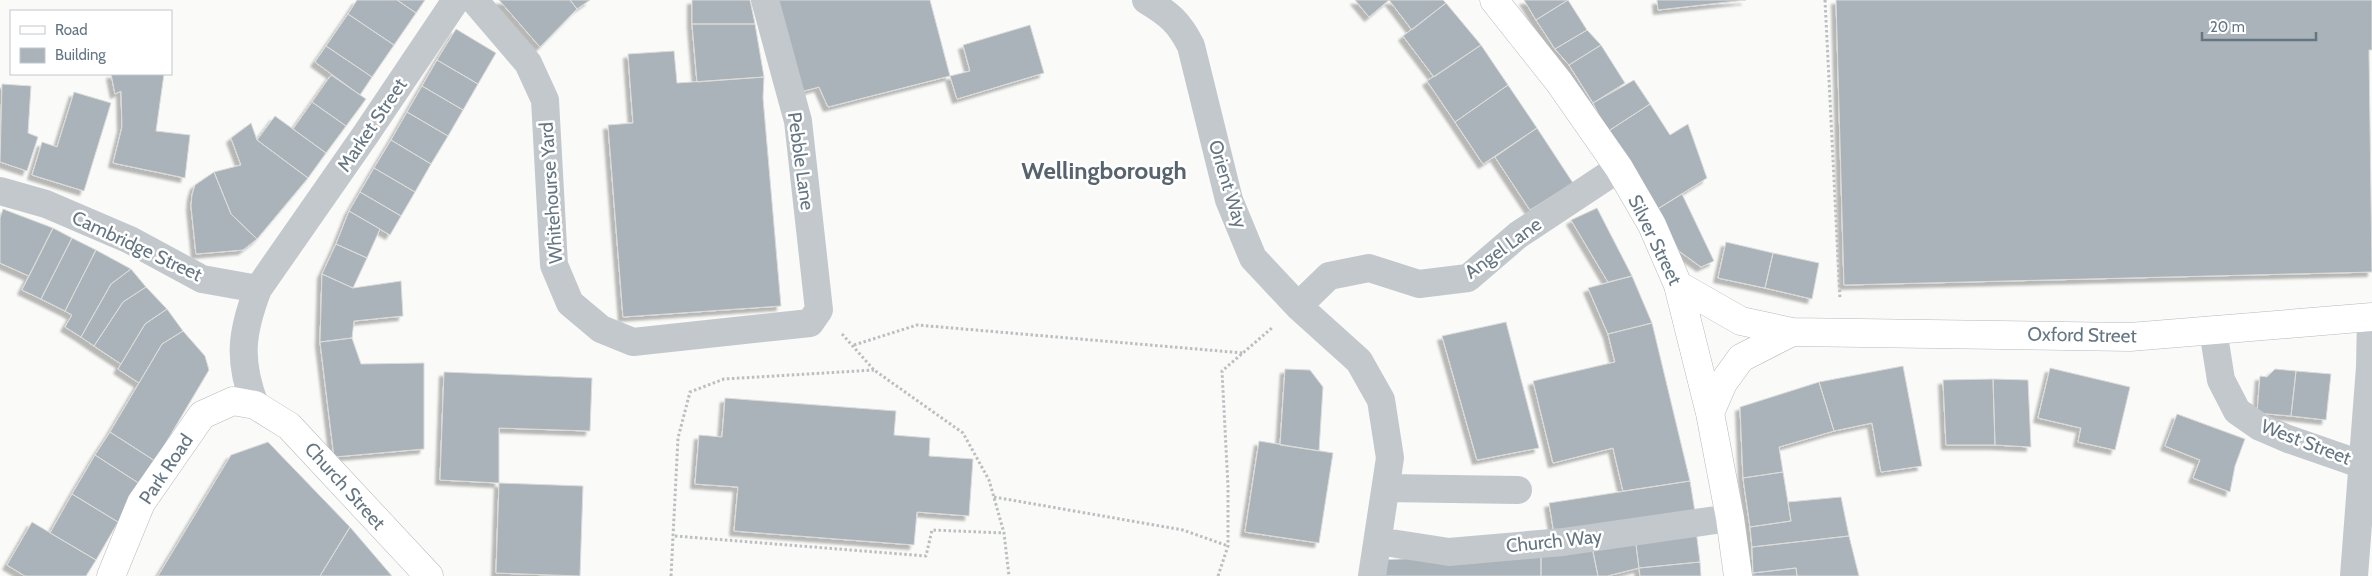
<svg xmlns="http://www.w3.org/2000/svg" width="2372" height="576" font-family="Cabin,sans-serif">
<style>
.building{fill:#aab3b9;stroke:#dcdcda;filter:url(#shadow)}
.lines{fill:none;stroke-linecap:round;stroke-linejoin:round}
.major-casing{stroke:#b5babe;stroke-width:29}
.path{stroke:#bbbfc2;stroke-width:3;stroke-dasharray:2.5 2.5;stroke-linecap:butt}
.minor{stroke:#c3c8cc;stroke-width:28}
.major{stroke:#fff;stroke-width:28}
.labels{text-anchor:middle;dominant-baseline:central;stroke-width:5;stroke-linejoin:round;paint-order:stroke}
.street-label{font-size:19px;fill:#657683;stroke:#fff}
.district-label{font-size:24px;font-weight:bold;fill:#57646e;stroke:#fff}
</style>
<defs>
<filter id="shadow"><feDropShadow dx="-4.5" dy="4.5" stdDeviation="1" flood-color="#0004"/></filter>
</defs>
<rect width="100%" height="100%" fill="#fafaf8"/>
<path class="building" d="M357,0H397L416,13L394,45L348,14Z
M397,0H425L416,13Z
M499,0H570L577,9L540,47Z
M570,0H590L577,9Z
M692,0H750L755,24H692Z
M773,0H930L950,76L828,107L819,87L793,94Z
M1355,0H1389L1369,17Z
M1389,0H1443L1446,3L1412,30Z
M1524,0H1568L1536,20Z
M1568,0L1587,30L1555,49L1536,20Z
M1657,0H1746L1658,10Z
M1836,0H2372V50H2369L2372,272L1844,285Z
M1446,3L1481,45L1434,77L1403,36Z
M348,14L394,45L372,77L326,46Z
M692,24H755L764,77L697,82Z
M1030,25L1044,73L957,99L950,76L970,71L963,45Z
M456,29L496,53L478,84L437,60Z
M1587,30L1601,45L1569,65L1555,49Z
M1481,45L1508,85L1455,122L1427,81Z
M1601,45L1625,83L1593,103L1569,65Z
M326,46L372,77L360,95L315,62Z
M674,51L677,83L764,77L763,98L781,306L623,317L608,125L633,123L628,54Z
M437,60L478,84L463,110L422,86Z
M111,74H164L156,131L190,135L185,178L113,163L122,127L121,91L115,94Z
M331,75L366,99L346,126L312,102Z
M1634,80L1650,104L1607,132L1593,103Z
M2,84L31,86L28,133L38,137L27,171L0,162Z
M1508,85L1537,128L1483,164L1455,122Z
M422,86L463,110L448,136L407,112Z
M74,92L111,103L84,191L32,175L42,142L57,147Z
M312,102L346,126L326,153L293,129Z
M1650,104L1670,135L1688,124L1707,178L1656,210L1607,132Z
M407,112L448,136L431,164L391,140Z
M275,116L326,153L308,178L257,140Z
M251,123L257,140L308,178L257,239L231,214L214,172L241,165L231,138Z
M1537,128L1573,183L1530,210L1495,157Z
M391,140L431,164L415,192L374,168Z
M374,168L415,192L401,216L360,192Z
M214,172L231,214L257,239L243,250L196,254L191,206L192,195L195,185Z
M360,192L401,216L390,235L349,211Z
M1682,194L1714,261L1701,267L1679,251L1656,210Z
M1597,208L1632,276L1608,282L1571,220Z
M3,209L53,228L29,276L0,263V218Z
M349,211L380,229L367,258L336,244Z
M53,228L72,238L41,299L22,290Z
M72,238L96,250L65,311L41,299Z
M1726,242L1773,253L1765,288L1718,278Z
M336,244L367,258L353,288L322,274Z
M96,250L131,269L111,284L81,337L65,327L72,315L65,311Z
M1773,253L1819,263L1812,299L1765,288Z
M131,269L146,287L123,302L94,346L81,337L111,284Z
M322,274L353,288L401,281L403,316L354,321L352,338L320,342Z
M1632,276L1652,323L1608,334L1588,288Z
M146,287L167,309L145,324L121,364L94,346L123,302Z
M167,309L183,331L162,344L139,383L118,369L145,324Z
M1506,322L1539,448L1477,460L1442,336Z
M1652,323L1690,481L1623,491L1613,448L1553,463L1533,381L1615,362L1608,334Z
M183,331L205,356L209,370L155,461L110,432L162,344Z
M352,338L361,364L424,363V449L334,457L320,342Z
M1903,366L1922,466L1881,472L1872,423L1834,431L1819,382Z
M2050,368L2130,387L2115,450L2078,442L2081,428L2038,418Z
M1285,369L1310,370L1323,387L1319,451L1280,445Z
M2275,369L2296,371L2291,416L2257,413L2260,376L2267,377Z
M2296,371L2331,374L2326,420L2291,416Z
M444,372L592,378L590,431L499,428V483L440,480Z
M1993,379L2028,380L2031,447L1995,445Z
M1993,379L1995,445H1946L1943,380Z
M1819,382L1834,431L1779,447L1783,472L1743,478L1740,407Z
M725,398L896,411L894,435L930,438L929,456L973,459L969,516L917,512L914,545L734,531L738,487L695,484L699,435L722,437Z
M2177,414L2245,439L2235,466L2230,492L2193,478L2200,460L2165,446Z
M110,432L155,461L140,484L95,455Z
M1259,441L1333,453L1319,543L1245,532Z
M268,442L350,527L320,576H158L231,455Z
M95,455L140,484L118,522L72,494Z
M1783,472L1791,521L1750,527L1743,478Z
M1690,481L1695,512L1554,533L1549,503Z
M499,483L583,486L580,576L496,573Z
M72,494L118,522L96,560L50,533Z
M1841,497L1849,536L1752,547L1750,527L1791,521L1788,502Z
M32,522L96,560L86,576H25L7,565Z
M350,527L392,576H320Z
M1696,530L1700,562L1639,568L1635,537Z
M1849,536L1859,576H1797L1796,568L1753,573L1752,547Z
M1635,537L1639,568L1607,576H1598L1592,547Z
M1592,547L1598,576H1541V552Z
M1541,552V576H1380V560Z
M1700,562L1701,576H1640L1639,568Z
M1796,568L1797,576H1753V573Z"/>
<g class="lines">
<g class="major-casing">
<path id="major" d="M1494,0L1559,82L1619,168L1652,225L1678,285L1710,413L1730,518L1738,576
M1678,285L1741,321L1792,332L2130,337L2372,317
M1710,413L1723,383L1741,358L1792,332
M111,576L141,503L202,415L233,401L255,405L289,426L429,576"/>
</g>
<path class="path" d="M1825,0L1840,299
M842,334L874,370L963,433L989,480L1004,533L1009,576
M854,345L917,325L1243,353
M994,497L1183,530L1228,546
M675,536L926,556L932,530L1004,533
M671,576L678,438L690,392L724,379L874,370
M1218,576L1228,546V486L1222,371L1273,327"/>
<path class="minor" d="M474,0L528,63L545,100L554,265L570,303L601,329L633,342L810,323L819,310L798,121L765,0
M1146,0C1169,14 1179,22 1191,46L1229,200L1253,258L1298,306L1359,361L1381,400L1390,458L1372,576
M0,191L46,204L130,240L202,279L258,289
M1298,306L1329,276L1369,268L1419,284L1468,278L1518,235L1619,168
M2213,330L2221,380L2237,411L2260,427L2288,439L2372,468
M255,405C238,361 241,333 258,289L366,134L456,0
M1386,488L1518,490
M1378,541L1449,552L1563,542L1730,518
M2354,576L2370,367L2371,318"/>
<use href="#major" class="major"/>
</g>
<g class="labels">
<g class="street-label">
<text transform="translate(372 125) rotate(-56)">Market Street</text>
<text transform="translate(801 161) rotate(82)">Pebble Lane</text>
<text transform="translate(1228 184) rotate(73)">Orient Way</text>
<text transform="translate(551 193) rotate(-94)">Whitehourse Yard</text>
<text transform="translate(1655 240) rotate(64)">Silver Street</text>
<text transform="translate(137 246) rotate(25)">Cambridge Street</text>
<text transform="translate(1503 248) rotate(-36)">Angel Lane</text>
<text transform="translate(2082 335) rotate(1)">Oxford Street</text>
<text transform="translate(2306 442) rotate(21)">West Street</text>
<text transform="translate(166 469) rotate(-56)">Park Road</text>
<text transform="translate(345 486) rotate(48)">Church Street</text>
<text transform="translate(1554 541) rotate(-6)">Church Way</text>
</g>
<g class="district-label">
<text x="1104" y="170">Wellingborough</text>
</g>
</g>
<rect x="10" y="10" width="162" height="65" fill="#ffffff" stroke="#c1c8cd"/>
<rect x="20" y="26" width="25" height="8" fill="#ffffff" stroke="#c1c8cd"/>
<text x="55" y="35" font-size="15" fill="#657683">Road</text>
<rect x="20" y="48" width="25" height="15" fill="#aab3b9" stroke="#c1c8cd"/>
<text x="55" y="60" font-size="15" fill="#657683">Building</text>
<path d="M2202 32v8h114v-8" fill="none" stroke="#657683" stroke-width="2.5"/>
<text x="2210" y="32" font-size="15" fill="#657683" stroke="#ffffff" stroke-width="4" paint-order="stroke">20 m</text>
</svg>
